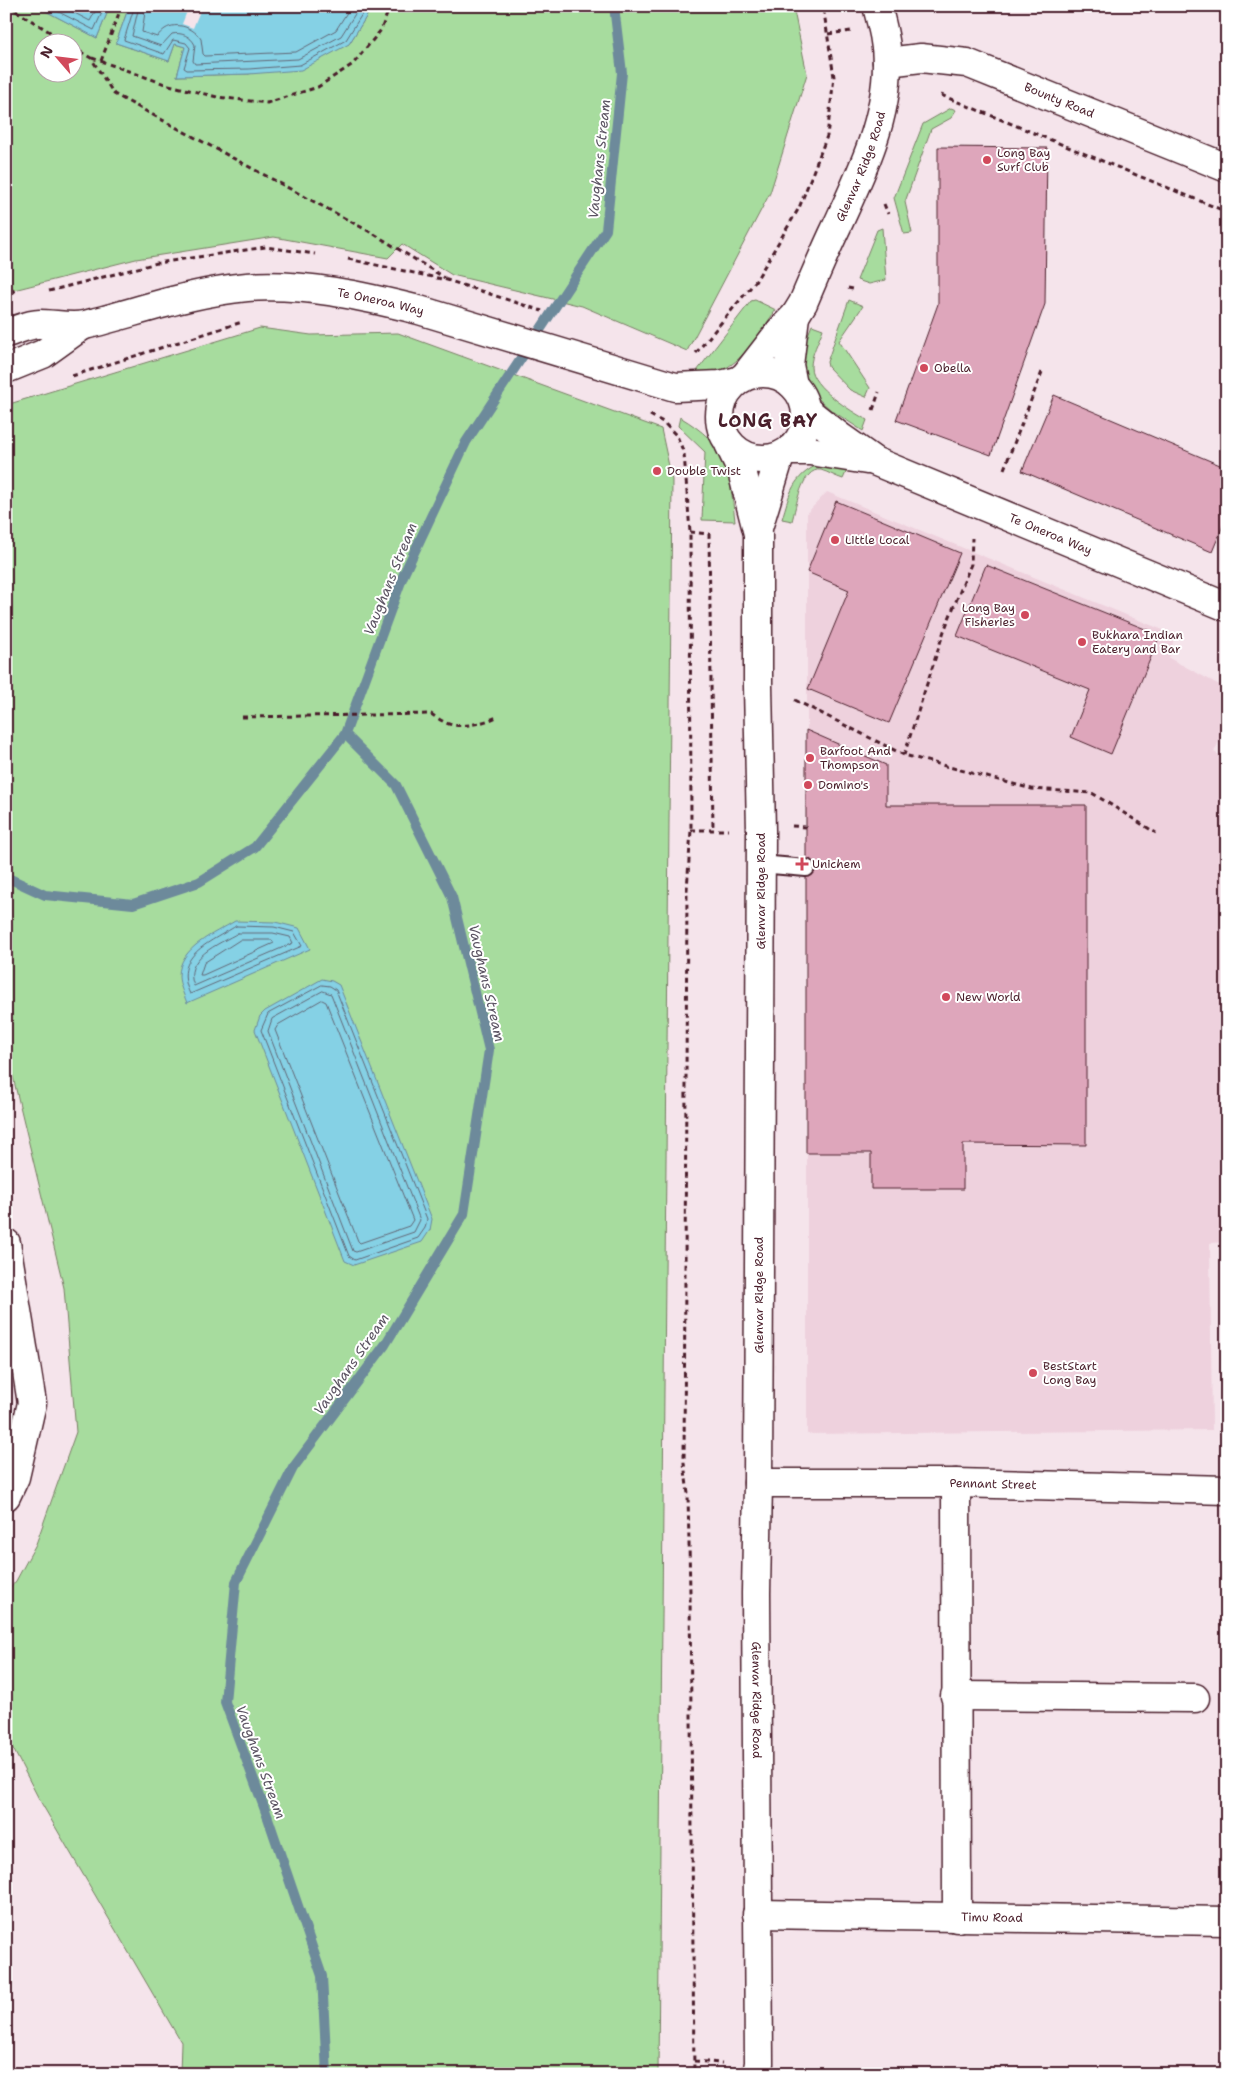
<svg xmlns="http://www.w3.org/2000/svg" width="1233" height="2080" font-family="'Shantell Sans',sans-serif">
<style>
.built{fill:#eed1dd}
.green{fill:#a7dc9e;stroke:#787e64;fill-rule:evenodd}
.water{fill:#85d1e5;stroke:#6d8a9b}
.pier{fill:#f5e4eb}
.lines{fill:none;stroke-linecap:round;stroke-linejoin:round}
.shore{stroke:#626675;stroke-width:1}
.stream{stroke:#6d8a9b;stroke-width:10}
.building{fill:#dea6bb;stroke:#4a1f2b}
.service-casing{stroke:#4a1f2b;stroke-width:20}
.minor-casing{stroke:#4a1f2b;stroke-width:31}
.tertiary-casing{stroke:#4a1f2b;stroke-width:31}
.path{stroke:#4a1f2b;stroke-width:3;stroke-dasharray:5 4;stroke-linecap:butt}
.service{stroke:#fff;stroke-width:16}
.minor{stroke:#fff;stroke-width:28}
.tertiary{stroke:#fff;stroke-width:28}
.poi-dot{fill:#d1495b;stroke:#fff;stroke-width:2}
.labels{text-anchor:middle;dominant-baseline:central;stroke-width:4;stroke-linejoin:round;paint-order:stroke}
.street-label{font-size:12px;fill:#4a1f2b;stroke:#fff}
.poi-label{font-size:12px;fill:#4a1f2b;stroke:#fff;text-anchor:start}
.water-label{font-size:14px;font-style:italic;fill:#5c5463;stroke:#fff}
.district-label{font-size:18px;font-weight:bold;letter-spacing:1px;fill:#4a1f2b;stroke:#fff}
</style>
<rect width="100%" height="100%" fill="#f5e4eb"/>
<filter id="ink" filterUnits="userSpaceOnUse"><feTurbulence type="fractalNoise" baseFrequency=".02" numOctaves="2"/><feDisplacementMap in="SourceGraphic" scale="10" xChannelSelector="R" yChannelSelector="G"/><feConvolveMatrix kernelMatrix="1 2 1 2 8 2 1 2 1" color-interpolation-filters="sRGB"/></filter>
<g filter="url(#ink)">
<path class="built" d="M827,492L1175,635L1169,658L1227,689V724L1214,752L1227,760V1242L1210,1243L1212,1430L807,1434V513Z"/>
<path class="green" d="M6,6H36L97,38L110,6H122L128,9L116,43L169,61L175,44L185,47L177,76L249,74L349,44L373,6H793L807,74L770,193L687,351L582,306L452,275L402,244L388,258L274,237L136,259L6,292ZM42,42H72V72H42Z
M951,108L956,110L951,118L931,129L905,202L912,233L904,234L894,198L923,124Z
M882,228L886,280L869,284L857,280L877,230Z
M755,300L776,310C758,334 733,383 697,371L751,301Z
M849,300L863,306L839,341L870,388L866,397L850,390L828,367L827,362Z
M812,325L823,329C819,341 811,354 811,367C811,387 851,411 867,420L863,431L831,410L814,395L805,381L801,352Z
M260,328L311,335L398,333L661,429L672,480L658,2074H180L181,2042L39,1799L6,1735V1593L16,1581L36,1544L76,1432L64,1288L6,1048V405Z
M680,417C729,446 729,468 735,521L702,520L705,452L678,426Z
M819,464L848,468L843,479C836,477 828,472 821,470C802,467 796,507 792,521L782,519C790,493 792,477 819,464Z"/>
<path class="water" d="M36,6H110L97,38Z
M122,6H373L349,44L301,70L249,74L177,76L185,47L175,44L169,61L116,43L128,9Z
M235,921L275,922L299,928L310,949L187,1003C184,995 179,984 179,976C179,947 214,934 235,921Z
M322,979L332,981L339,985L432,1219L430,1230L422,1242L354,1265L345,1261L255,1030L260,1016L265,1011Z"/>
<path class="pier" d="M189,6H202L193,28L182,24Z"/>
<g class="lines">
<path class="shore" d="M47,6L94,30L105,6
M61,6L90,21L98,6
M132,6L133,11L124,40L164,54L173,40L186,43L190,48L184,68L187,70L249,69L300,65L346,40L367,6
M139,6L132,36L161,46L172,34C181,32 191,36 195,45L193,61L195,64L298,59L341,36L360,6
M146,6L142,32L157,37C159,34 162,31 165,29C177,21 194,28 201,39L203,54L205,56L296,52L336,30L351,6
M236,926L274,927L294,932L302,946L190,994C172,956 209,943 236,926Z
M238,933H273L290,937L293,943L194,986C182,958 219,944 238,933Z
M240,940H272L274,943L203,975H200L204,963Z
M322,985L330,986L336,990L427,1219L425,1228L418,1238L355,1260L349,1256L261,1030L268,1014Z
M323,991L331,994L420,1220L414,1232L356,1252L353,1251L268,1031L272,1019Z
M322,1000L326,1002L413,1220L409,1226L360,1243L358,1241L275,1030L278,1025Z"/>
<path class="stream" d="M6,877L45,895L133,904L199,882L255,847L345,734L403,576L466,442L606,230L622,73L614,6
M327,2074L322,1976L268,1818L225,1702L236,1582L293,1468L385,1345L464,1214L489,1050L452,897L396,785L345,734"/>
</g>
<path class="building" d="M938,147L1047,148L1045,304L991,455L896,420L938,304Z
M1054,395L1227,468V516L1212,552L1022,471Z
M836,501L960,553L889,723L808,689L849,590L807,572Z
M986,565L1160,635L1111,754L1071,737L1090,690L957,636Z
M806,730L886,765V805H1086V1145L963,1144V1189H871V1153H806Z"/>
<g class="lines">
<g class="service-casing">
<path id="service" d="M760,864L806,868"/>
</g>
<g class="minor-casing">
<g id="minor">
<path id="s1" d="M887,62L921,58L967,63L1227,168"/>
<path id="s2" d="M745,376L780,331L795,316L803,303C814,277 825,251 837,226C861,174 887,121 887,63C887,43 882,25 877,6"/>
<path d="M793,385L789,365L795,316"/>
<path d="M6,1243L32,1403L15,1477L6,1496"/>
<path id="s3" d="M758,1483H956L1227,1490"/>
<path d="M956,1483L957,1918"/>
<path d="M955,1696L1195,1698"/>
<path id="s4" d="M757,1914L1227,1921"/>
</g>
</g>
<g class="tertiary-casing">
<g id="tertiary">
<path id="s5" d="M6,333C17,330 29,324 39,324C54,324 71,328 85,325C138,312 191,292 247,287C305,283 363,296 419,310L675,387L720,385L734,382"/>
<path d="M6,369L43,354L82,326"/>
<circle cx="763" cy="416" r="43"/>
<path id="s6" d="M806,410L840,437L874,461L1227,607"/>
<path id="s7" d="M729,444L742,471L758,534V686L761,831L758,1483L756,1593L759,2063L757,2074"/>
<path d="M789,451H810L867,460"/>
<path d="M758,528L780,456"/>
</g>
</g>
<path class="path" d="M8,6L66,42
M828,34L851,31
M72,47L91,58L114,94L374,234L445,278
M92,58L165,84L217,97L267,103L318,87L353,64L381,30L390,6
M101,61L121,8
M941,95L1227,212
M884,204L888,214
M348,259L447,280L542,311
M6,282L17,296
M848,288L853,289
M49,291L157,263L266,247L315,254
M696,353L755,282L799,208L827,136L834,77L823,6
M72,376L242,322
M873,410L879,392
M650,415L663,422L677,436L684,453L690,532L691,830L687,890L684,1463L688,1494L690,1593L694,2074
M1004,469L1042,372
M690,532L709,534L713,829
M795,700L904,755L1032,789L1092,793L1156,833
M242,717L431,714C436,717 443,722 449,724C464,728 483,723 497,717
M904,755L944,631L971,564L972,538
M792,826L806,827
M691,830H728
M694,2061L722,2063"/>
<use href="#service" class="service"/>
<use href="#minor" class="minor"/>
<use href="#tertiary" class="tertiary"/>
</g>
</g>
<g class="poi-dot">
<circle cx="987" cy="160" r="5"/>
<circle cx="924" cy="368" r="5"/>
<circle cx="657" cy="471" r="5"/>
<circle cx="835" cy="540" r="5"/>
<circle cx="1025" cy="615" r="5"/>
<circle cx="1082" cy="642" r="5"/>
<circle cx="810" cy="758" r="5"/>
<circle cx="808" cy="785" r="5"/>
<path d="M799.5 856.5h5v5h5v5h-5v5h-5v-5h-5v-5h5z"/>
<circle cx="946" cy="997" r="5"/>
<circle cx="1033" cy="1373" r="5"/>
</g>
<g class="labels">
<g class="street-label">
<text stroke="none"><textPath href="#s1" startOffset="180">Bounty Road</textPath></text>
<text stroke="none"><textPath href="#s2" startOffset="242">Glenvar Ridge Road</textPath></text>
<text stroke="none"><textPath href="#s5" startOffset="382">Te Oneroa Way</textPath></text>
<text stroke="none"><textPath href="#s6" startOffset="276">Te Oneroa Way</textPath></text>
<text transform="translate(761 891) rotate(-90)">Glenvar Ridge Road</text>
<text transform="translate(759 1295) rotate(-90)">Glenvar Ridge Road</text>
<text stroke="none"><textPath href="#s3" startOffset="235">Pennant Street</textPath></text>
<text stroke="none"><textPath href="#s7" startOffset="1261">Glenvar Ridge Road</textPath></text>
<text stroke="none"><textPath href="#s4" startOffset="235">Timu Road</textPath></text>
</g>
<g class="poi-label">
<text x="997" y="153">Long Bay<tspan x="997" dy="14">Surf Club</tspan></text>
<text x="934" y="368">Obella</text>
<text x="667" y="471">Double Twist</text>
<text x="845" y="540">Little Local</text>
<text x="1015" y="608" text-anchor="end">Long Bay<tspan x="1015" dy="14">Fisheries</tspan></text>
<text x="1092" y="635">Bukhara Indian<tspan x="1092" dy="14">Eatery and Bar</tspan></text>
<text x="820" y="751">Barfoot And<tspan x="820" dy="14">Thompson</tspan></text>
<text x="818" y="785">Domino's</text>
<text x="812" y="864">Unichem</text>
<text x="956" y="997">New World</text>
<text x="1043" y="1366">BestStart<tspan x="1043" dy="14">Long Bay</tspan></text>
</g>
<g class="water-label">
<text transform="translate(599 159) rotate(-84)">Vaughans Stream</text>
<text transform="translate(390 579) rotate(-68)">Vaughans Stream</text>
<text transform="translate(487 983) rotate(77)">Vaughans Stream</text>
<text transform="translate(351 1364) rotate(-55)">Vaughans Stream</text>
<text transform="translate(261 1762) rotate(70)">Vaughans Stream</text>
</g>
<g class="district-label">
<text x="768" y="421">LONG BAY</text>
</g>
</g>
<rect width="1233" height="2080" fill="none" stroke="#fff" stroke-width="25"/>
<rect x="12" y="12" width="1208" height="2055" fill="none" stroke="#4a1f2b" stroke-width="2" filter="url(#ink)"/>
<g transform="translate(58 58) rotate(298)"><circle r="24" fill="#ffffff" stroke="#b7a5aa"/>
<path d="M0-4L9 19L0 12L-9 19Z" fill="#d1495b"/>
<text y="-8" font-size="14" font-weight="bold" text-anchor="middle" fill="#4a1f2b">N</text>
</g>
</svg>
